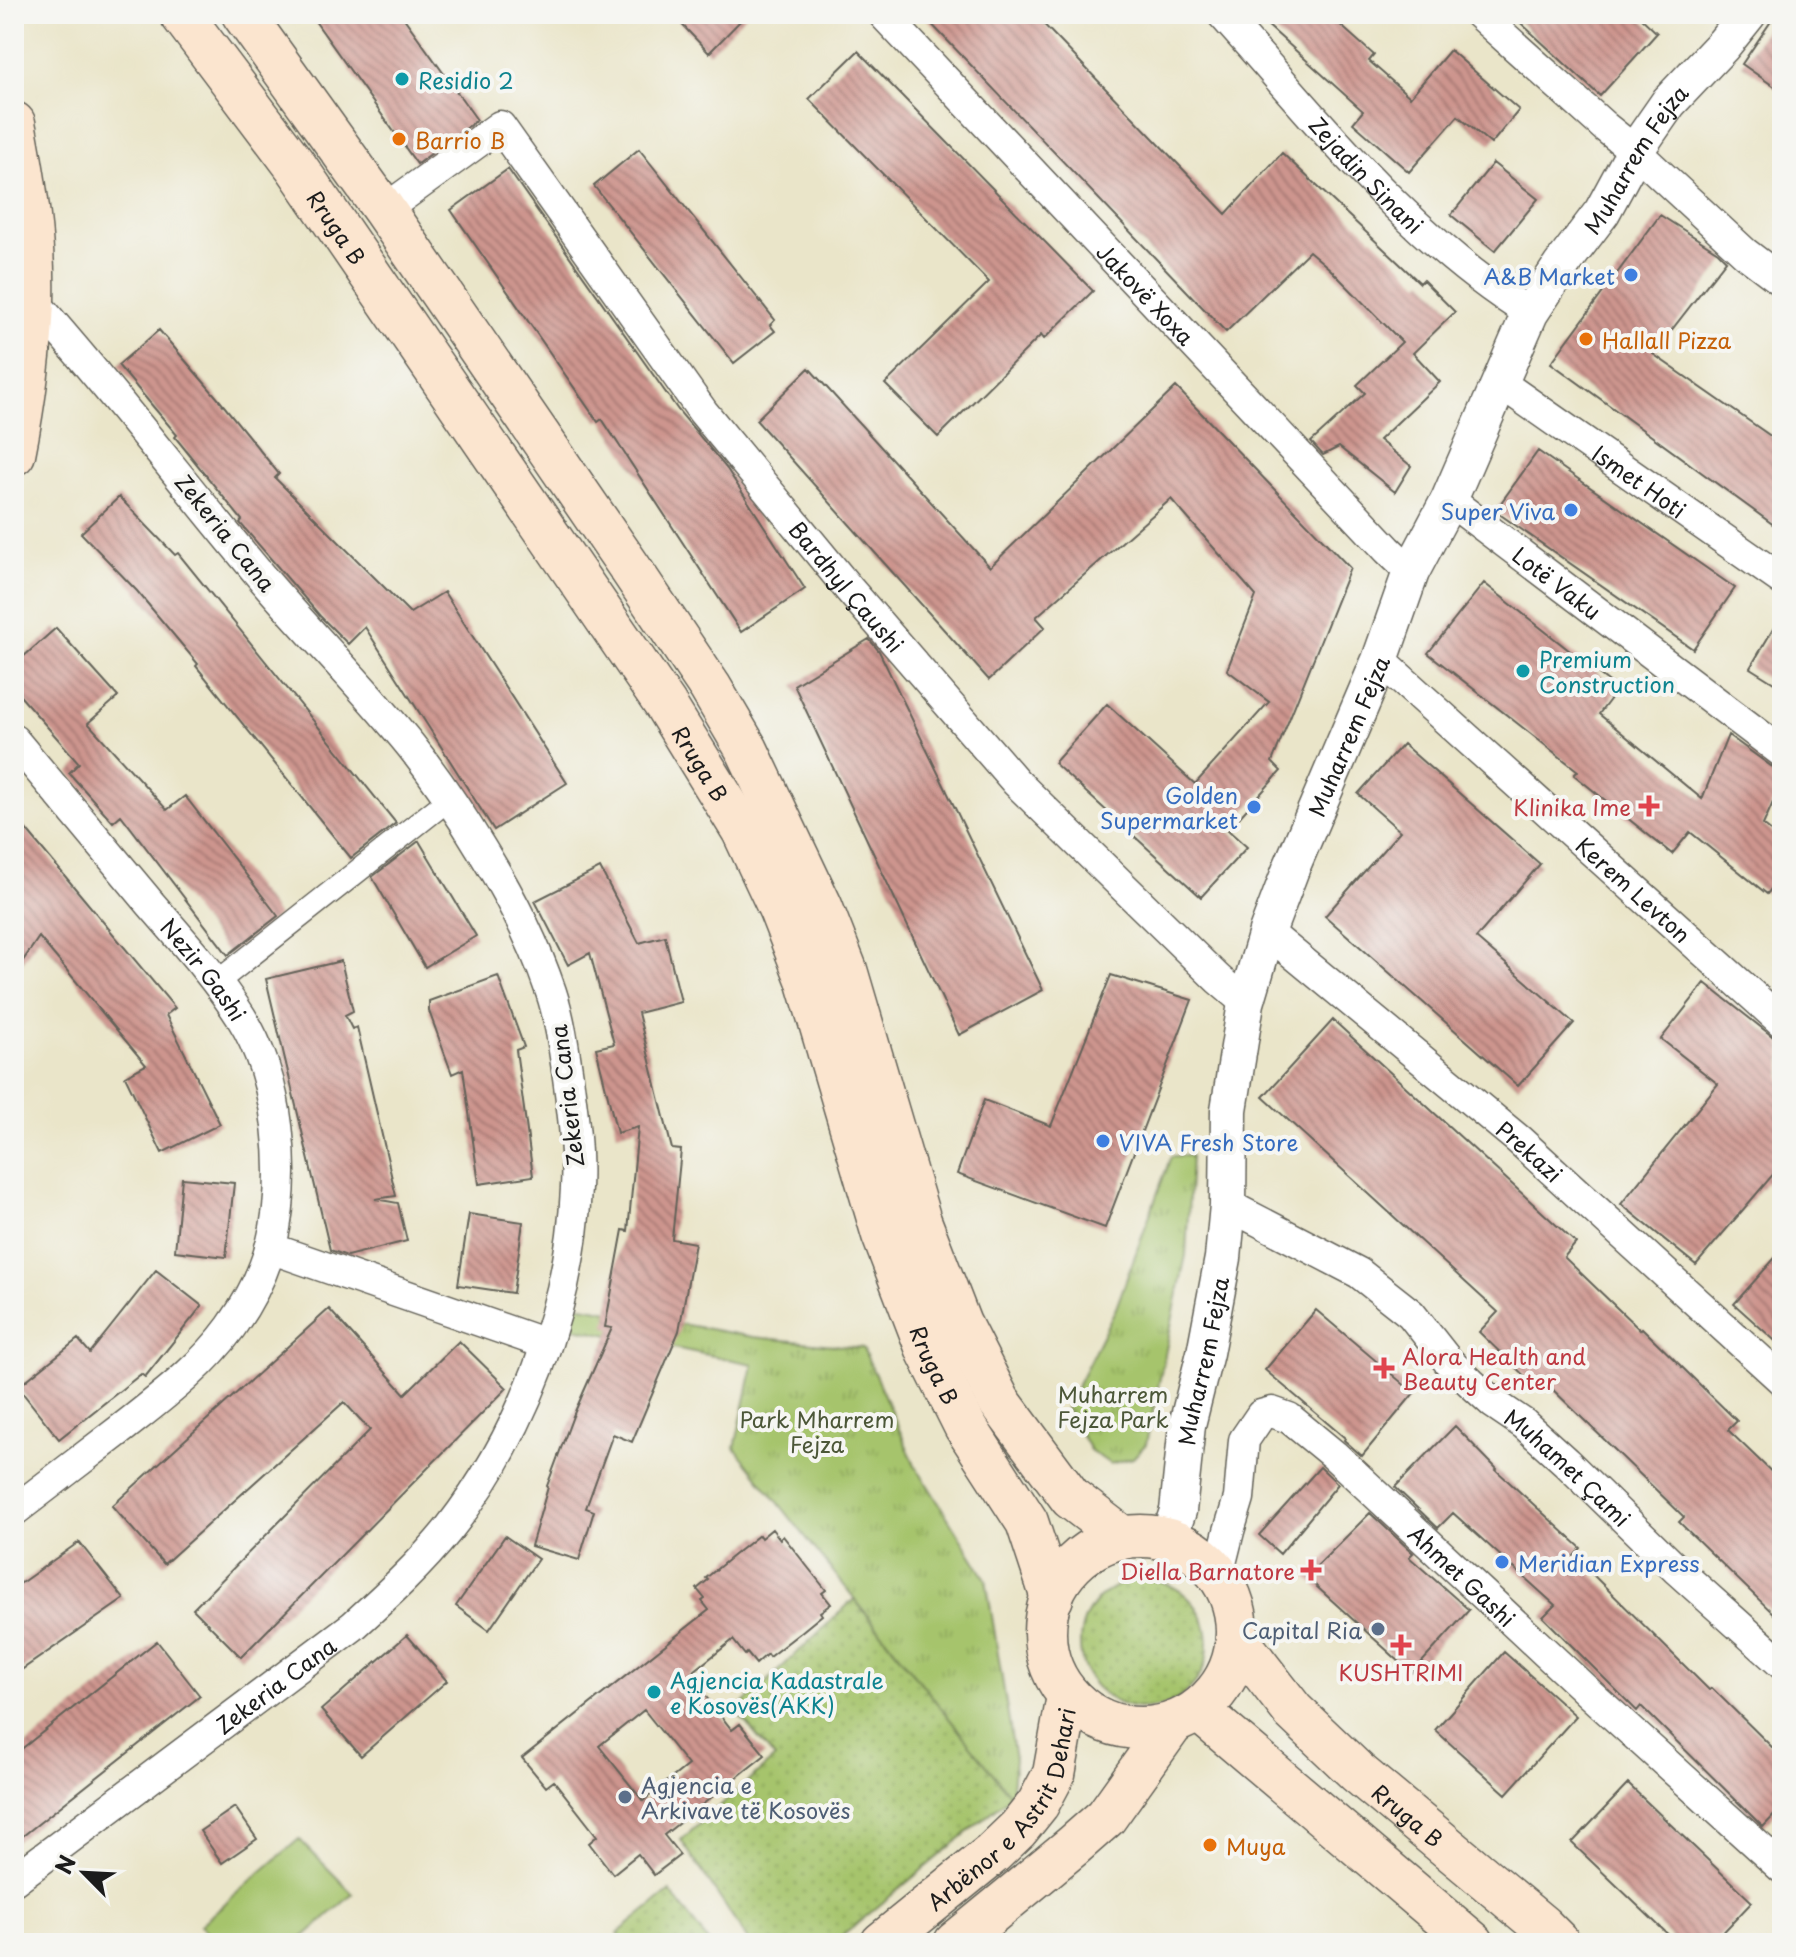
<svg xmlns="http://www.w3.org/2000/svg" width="1796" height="1957" font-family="'Playpen Sans',sans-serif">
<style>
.grass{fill:url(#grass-dots);stroke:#617044;stroke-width:2}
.park{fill:url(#park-tufts);stroke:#617044;stroke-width:2}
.pitch{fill:#a6c46c;stroke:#617044;stroke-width:2}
.building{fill:url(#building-back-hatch);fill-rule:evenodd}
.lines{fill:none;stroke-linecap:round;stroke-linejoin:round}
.pedestrian-casing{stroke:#646259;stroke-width:25}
.minor-casing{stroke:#646259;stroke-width:33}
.tertiary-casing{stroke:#646259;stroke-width:39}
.secondary-casing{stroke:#646259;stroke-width:45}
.pedestrian{stroke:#fff;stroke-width:22}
.minor{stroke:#fff;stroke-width:30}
.tertiary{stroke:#fff;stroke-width:36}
.secondary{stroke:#fbe5cf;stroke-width:42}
.culture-dot{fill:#0f9aa8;stroke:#f6f6f2;stroke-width:3}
.food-dot{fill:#e8710a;stroke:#f6f6f2;stroke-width:3}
.shop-dot{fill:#3f7fe0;stroke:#f6f6f2;stroke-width:3}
.health-dot{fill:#e0444e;stroke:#f6f6f2;stroke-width:3}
.service-dot{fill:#5c6f8a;stroke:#f6f6f2;stroke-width:3}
.labels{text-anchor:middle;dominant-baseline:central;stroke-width:8;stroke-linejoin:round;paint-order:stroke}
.culture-label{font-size:22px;fill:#0d838f;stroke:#f6f6f2;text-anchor:start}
.food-label{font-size:22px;fill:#c56008;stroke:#f6f6f2;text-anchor:start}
.street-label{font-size:22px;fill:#1c1c1c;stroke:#f6f6f2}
.shop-label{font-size:22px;fill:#366cbe;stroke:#f6f6f2;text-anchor:end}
.health-label{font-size:22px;fill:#be3a42;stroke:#f6f6f2;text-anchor:end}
.park-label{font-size:22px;fill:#4c5738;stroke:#f6f6f2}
.service-label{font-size:22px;fill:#4e5e75;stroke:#f6f6f2;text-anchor:end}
</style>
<defs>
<pattern id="grass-dots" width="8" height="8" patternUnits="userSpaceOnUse" patternTransform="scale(2)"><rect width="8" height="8" fill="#a6c46c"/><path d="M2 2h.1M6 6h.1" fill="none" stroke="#8ea85d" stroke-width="1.8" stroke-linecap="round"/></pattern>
<pattern id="park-tufts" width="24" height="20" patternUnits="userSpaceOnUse" patternTransform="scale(2)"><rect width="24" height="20" fill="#a6c46c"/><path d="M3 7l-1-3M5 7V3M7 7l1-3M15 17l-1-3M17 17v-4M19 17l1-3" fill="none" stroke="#8ea85d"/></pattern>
<pattern id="building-back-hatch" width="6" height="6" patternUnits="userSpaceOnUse" patternTransform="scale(2)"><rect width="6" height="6" fill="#cd958e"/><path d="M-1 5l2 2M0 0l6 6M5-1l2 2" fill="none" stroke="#a67973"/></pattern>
</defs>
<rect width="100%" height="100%" fill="#f6f6f2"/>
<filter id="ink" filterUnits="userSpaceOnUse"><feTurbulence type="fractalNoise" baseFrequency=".0125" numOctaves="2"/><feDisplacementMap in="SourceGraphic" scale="16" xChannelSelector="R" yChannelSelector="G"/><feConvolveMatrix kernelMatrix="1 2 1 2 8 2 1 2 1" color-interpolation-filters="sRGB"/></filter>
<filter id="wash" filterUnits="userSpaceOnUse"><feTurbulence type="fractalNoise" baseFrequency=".006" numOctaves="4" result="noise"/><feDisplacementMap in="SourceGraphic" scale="32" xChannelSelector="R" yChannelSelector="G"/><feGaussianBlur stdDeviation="1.8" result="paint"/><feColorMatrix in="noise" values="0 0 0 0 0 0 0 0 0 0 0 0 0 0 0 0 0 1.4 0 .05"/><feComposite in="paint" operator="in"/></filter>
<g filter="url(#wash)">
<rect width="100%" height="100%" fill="#eae5c9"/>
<path class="grass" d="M1080 1644a64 64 0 1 1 128 0a64 64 0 1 1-128 0Z
M854,1599L1011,1796L834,1943H750L681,1840L775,1758L736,1711Z
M670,1891L709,1943H625L618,1933Z"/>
<path class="park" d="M1171,1156H1191L1186,1255L1146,1444L1133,1458L1110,1464L1090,1450L1066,1408L1116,1308Z
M571,1304L753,1337L863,1348L915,1465L986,1579L1015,1759L1011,1796L735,1448L753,1364L565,1326Z"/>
<path class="pitch" d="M299,1839L353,1894L297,1943H215L200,1925Z"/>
<g id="blocks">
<path class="building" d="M310,14H401L477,120L417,164Z
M672,14H747L709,53Z
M922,14H1034L1226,214L1282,153L1420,283L1423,280L1455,312L1413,353L1440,382L1379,440L1411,466L1395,492L1339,447L1323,455L1311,442L1365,393L1357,385L1402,342L1330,269L1309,251L1226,332Z
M1255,14H1328L1374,55L1369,61L1410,97L1450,50L1519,110L1491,144L1458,116L1409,172L1353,123L1363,111Z
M1511,14H1637L1657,33L1600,96Z
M1776,14H1782V92L1742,64Z
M858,51L1093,291L1044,339L1041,335L938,437L885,384L989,282L809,99Z
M639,149L775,320L770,325L775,331L734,363L594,186Z
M1493,163L1538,199L1495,251L1451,215Z
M508,169L678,410L727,469L805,589L741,632L602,419L598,422L451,210Z
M1660,215L1718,252L1726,260L1653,354L1782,444V531L1551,363Z
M159,330L220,401L279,474L275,478L410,613L444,592L567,783L494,830L365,627L348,644L320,616L240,523L242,520L175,437L177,435L118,365Z
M809,368L990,567L1176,387L1350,568L1272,762L1281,771L1228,830L1247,847L1201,897L1054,763L1107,704L1195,784L1269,702L1227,670L1256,596L1171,499L1036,617L1045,627L989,680L756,420Z
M1538,451L1735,588L1693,649L1495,511Z
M119,497L175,555L178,553L396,823L351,858L196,666L198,664L137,591L81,533Z
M1484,583L1618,689L1599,714L1702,799L1728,735L1771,766L1782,770V782L1763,825L1782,840V876L1767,894L1690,832L1672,854L1574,775L1578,771L1428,653Z
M1782,614V688L1750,668Z
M56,628L118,697L88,723L167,810L185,796L278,916L228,955L121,815L113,822L69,773L79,763L14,689V665Z
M869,639L879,651L1043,990L959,1035L794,685Z
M1403,744L1540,864L1476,938L1574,1023L1518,1086L1325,916L1400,831L1358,794Z
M14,815L175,1008L166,1015L220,1124L162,1153L125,1076L146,1065L39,937L14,974Z
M419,841L476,936L425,967L372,877Z
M600,868L639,943L665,936L681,1002L638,1013L672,1149L681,1150L672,1239L695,1243L679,1331L632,1442L613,1434L586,1508L594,1511L579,1560L531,1546L548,1487L547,1486L573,1416L612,1328L605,1327L623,1230L628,1231L638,1127L617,1133L596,1048L614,1044L590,953L568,965L535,901Z
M341,961L353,1011L345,1015L352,1029L357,1027L396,1196L375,1199L398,1203L407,1241L347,1256L330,1250L266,979Z
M1111,975L1192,1000L1105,1228L957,1174L984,1100L1051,1126Z
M498,976L524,1047L516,1050L533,1176L479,1184L463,1069L452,1074L429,1011V1001Z
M1705,983L1782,1044V1164L1696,1265L1621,1204L1718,1084L1661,1039Z
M1333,1020L1576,1243L1564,1257L1640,1330L1642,1328L1737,1421L1728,1430L1782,1482V1622L1679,1522L1684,1517L1548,1385L1541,1392L1479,1332L1498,1312L1263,1097Z
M182,1178L234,1183L226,1257L175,1251Z
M469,1214L523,1222L513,1293L458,1285Z
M1782,1250V1347L1734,1304Z
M156,1270L202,1306L145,1377L141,1374L59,1439L18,1387L78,1339L90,1353Z
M329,1309L405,1394L459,1341L507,1388L241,1657L193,1609L370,1430L344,1402L164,1564L112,1506Z
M1316,1310L1414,1393L1362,1456L1344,1440L1345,1438L1265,1370Z
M1455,1426L1497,1469L1496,1470L1581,1548L1574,1556L1709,1690L1712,1688L1782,1757V1807L1763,1827L1641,1706L1637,1711L1543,1617L1555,1605L1453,1513L1438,1528L1395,1487Z
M1320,1467L1338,1484L1280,1554L1259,1535Z
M1370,1513L1413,1553L1409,1557L1469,1610L1412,1673L1306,1577Z
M772,1529L780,1539L783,1536L814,1575L826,1590L822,1593L831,1604L820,1612L822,1615L800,1633L769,1657L767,1654L756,1664L747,1653L745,1655L733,1640L689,1675L732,1730L740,1724L765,1755L664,1835L680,1855L654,1875L638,1854L613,1874L589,1843L597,1836L554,1781L546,1787L522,1758L709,1610L702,1601L705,1599L697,1589L708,1580L706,1578L729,1559L759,1535L761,1538ZM644,1710L688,1765L643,1801L599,1746Z
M505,1536L538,1559L489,1630L456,1606Z
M79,1542L124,1599L14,1675V1588Z
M407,1635L447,1681L361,1756L321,1710Z
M157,1641L200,1696L14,1843V1755Z
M1504,1652L1576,1716L1506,1794L1435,1730Z
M1628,1784L1752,1902L1713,1943H1677L1572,1843Z
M235,1807L257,1839L222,1863L200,1831Z"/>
</g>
</g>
<g filter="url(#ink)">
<use href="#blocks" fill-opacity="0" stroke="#646259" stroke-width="2"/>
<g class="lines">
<g class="pedestrian-casing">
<path id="pedestrian" d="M216,983L449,799"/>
</g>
<g class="minor-casing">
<g id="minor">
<path id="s1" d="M883,14L1388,550L1411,572"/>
<path id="s2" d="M1222,14C1317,119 1408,238 1530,313"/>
<path d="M1479,14L1605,127L1635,151L1745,253L1782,281"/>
<path id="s3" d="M384,210L500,126L703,412L849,589L1016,782L1218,979L1246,1003"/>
<path id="s4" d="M1499,382L1782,580"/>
<path id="s5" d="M1449,500L1782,752"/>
<path id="s6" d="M1380,660L1782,1022"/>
<path id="s7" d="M14,740C59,794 105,849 150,903C181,939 215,976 241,1017C280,1079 289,1176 271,1246C263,1275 248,1303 231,1327C202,1367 163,1396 125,1426C88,1454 51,1483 14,1511"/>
<path id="s8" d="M1267,932L1519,1140L1782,1380"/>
<path id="s9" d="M1228,1205L1359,1273L1411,1314L1448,1361L1471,1383L1493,1403L1524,1424L1566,1462L1676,1569L1782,1664"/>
<path d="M270,1248L546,1344"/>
<path id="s10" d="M1218,1575L1229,1531L1239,1498L1244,1440L1261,1415L1272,1412L1289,1418L1334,1455L1590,1694L1782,1868"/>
<path id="s11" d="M14,1880L353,1626C386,1596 420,1565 448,1530C522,1436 571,1308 576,1188C578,1151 573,1114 568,1077C564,1049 560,1019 551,992C534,942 510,895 482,850C461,815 437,779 411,746C365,689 312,636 264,580C208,514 155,445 99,378C78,352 55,326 33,300"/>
</g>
</g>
<g class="tertiary-casing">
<g id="tertiary">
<path id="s12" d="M1167,1543L1178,1511L1187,1425L1205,1353L1223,1258L1228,1205L1229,1110L1246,1003L1267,932L1292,866L1380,660L1411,572L1449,500L1530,313L1561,266L1602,212L1635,151L1669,102L1723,45L1748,14"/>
</g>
</g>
<g class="secondary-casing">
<g id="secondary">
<path id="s13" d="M181,14L297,168L666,706L743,831L780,910L807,979L883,1235L928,1352L965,1426L1027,1522L1052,1598"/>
<path d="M243,14L384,210L628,565L710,687L747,750L821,906L846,970L920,1221L960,1324L999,1401L1071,1498L1123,1538"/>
<path d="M14,123C25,181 35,242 33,301C31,352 24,404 14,454"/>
<circle cx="1141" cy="1632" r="96"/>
<path id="s14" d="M1237,1639L1293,1711L1357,1772L1542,1926L1559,1943"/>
<path d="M1198,1710L1473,1943"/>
<path id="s15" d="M882,1943L993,1853L1018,1829L1038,1804L1054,1774L1068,1696"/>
<path d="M955,1943L1073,1846L1106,1817L1173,1723"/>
</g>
</g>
<use href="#pedestrian" class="pedestrian"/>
<use href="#minor" class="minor"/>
<use href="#tertiary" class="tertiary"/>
<use href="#secondary" class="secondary"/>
</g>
</g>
<g class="culture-dot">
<circle cx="402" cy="79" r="8"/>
<circle cx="1523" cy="671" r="8"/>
<circle cx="654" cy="1692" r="8"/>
</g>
<g class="food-dot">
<circle cx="399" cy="139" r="8"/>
<circle cx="1586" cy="339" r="8"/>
<circle cx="1210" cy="1845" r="8"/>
</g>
<g class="shop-dot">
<circle cx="1631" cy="275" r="8"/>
<circle cx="1571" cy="510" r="8"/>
<circle cx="1254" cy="807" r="8"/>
<circle cx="1103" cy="1141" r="8"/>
<circle cx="1502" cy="1562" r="8"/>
</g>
<g class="health-dot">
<path d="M1645 794h8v8h8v8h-8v8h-8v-8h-8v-8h8z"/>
<path d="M1380 1356h8v8h8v8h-8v8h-8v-8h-8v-8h8z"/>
<path d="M1307 1558h8v8h8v8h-8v8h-8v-8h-8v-8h8z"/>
<path d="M1397 1633h8v8h8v8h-8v8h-8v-8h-8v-8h8z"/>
</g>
<g class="service-dot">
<circle cx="1378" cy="1629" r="8"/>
<circle cx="625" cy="1797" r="8"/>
</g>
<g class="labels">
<g class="culture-label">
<text x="418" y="79">Residio 2</text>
<text x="1539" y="658">Premium<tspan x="1539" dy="25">Construction</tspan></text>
<text x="670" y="1679">Agjencia Kadastrale<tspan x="670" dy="25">e Kosovës(AKK)</tspan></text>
</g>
<g class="food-label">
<text x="415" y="139">Barrio B</text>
<text x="1602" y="339">Hallall Pizza</text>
<text x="1226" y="1845">Muya</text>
</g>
<g class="street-label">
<text stroke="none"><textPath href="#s12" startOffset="1482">Muharrem Fejza</textPath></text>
<text stroke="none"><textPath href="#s2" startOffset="216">Zejadin Sinani</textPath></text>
<text stroke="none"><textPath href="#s13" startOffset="264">Rruga B</textPath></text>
<text stroke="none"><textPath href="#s1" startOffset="384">Jakovë Xoxa</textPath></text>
<text stroke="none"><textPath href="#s4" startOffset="172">Ismet Hoti</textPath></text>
<text transform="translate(226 532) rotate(51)">Zekeria Cana</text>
<text stroke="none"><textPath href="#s5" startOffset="136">Lotë Vaku</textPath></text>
<text stroke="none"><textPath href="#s3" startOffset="720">Bardhyl Çaushi</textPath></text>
<text stroke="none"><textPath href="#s12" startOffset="834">Muharrem Fejza</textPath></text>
<text stroke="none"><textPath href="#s13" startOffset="912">Rruga B</textPath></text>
<text stroke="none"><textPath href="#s6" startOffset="342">Kerem Levton</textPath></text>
<text stroke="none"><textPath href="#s7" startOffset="298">Nezir Gashi</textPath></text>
<text transform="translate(566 1096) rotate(-97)">Zekeria Cana</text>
<text stroke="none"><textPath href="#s8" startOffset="342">Prekazi</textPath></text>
<text stroke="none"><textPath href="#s12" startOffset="186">Muharrem Fejza</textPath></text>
<text stroke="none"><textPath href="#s13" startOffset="1560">Rruga B</textPath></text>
<text stroke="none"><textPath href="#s9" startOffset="434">Muhamet Çami</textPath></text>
<text stroke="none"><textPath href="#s10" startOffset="432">Ahmet Gashi</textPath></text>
<text stroke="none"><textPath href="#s11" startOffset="326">Zekeria Cana</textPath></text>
<text stroke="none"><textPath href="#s15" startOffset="186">Arbënor e Astrit Dehari</textPath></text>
<text stroke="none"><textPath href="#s14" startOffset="246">Rruga B</textPath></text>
</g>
<g class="shop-label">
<text x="1615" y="275">A&amp;B Market</text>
<text x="1555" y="510">Super Viva</text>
<text x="1238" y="794">Golden<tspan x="1238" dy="25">Supermarket</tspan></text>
<text x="1119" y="1141" text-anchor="start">VIVA Fresh Store</text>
<text x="1518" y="1562" text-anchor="start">Meridian Express</text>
</g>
<g class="health-label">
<text x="1631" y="806">Klinika Ime</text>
<text x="1402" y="1355" text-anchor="start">Alora Health and<tspan x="1402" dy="25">Beauty Center</tspan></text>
<text x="1295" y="1570">Diella Barnatore</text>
<text x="1401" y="1671" text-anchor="middle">KUSHTRIMI</text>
</g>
<g class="park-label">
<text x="1113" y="1393">Muharrem<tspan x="1113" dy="25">Fejza Park</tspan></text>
<text x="817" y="1418">Park Mharrem<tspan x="817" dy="25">Fejza</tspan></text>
</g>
<g class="service-label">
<text x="1362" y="1629">Capital Ria</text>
<text x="641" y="1784" text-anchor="start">Agjencia e<tspan x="641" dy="25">Arkivave të Kosovës</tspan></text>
</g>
</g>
<rect width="1796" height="1957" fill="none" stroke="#f6f6f2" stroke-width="48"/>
<g transform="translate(84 1873) rotate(294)" stroke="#f6f6f2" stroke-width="6" paint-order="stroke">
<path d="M0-6L14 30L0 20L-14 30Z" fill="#1c1c1c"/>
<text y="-12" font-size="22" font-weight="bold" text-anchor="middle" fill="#1c1c1c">N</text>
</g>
</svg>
